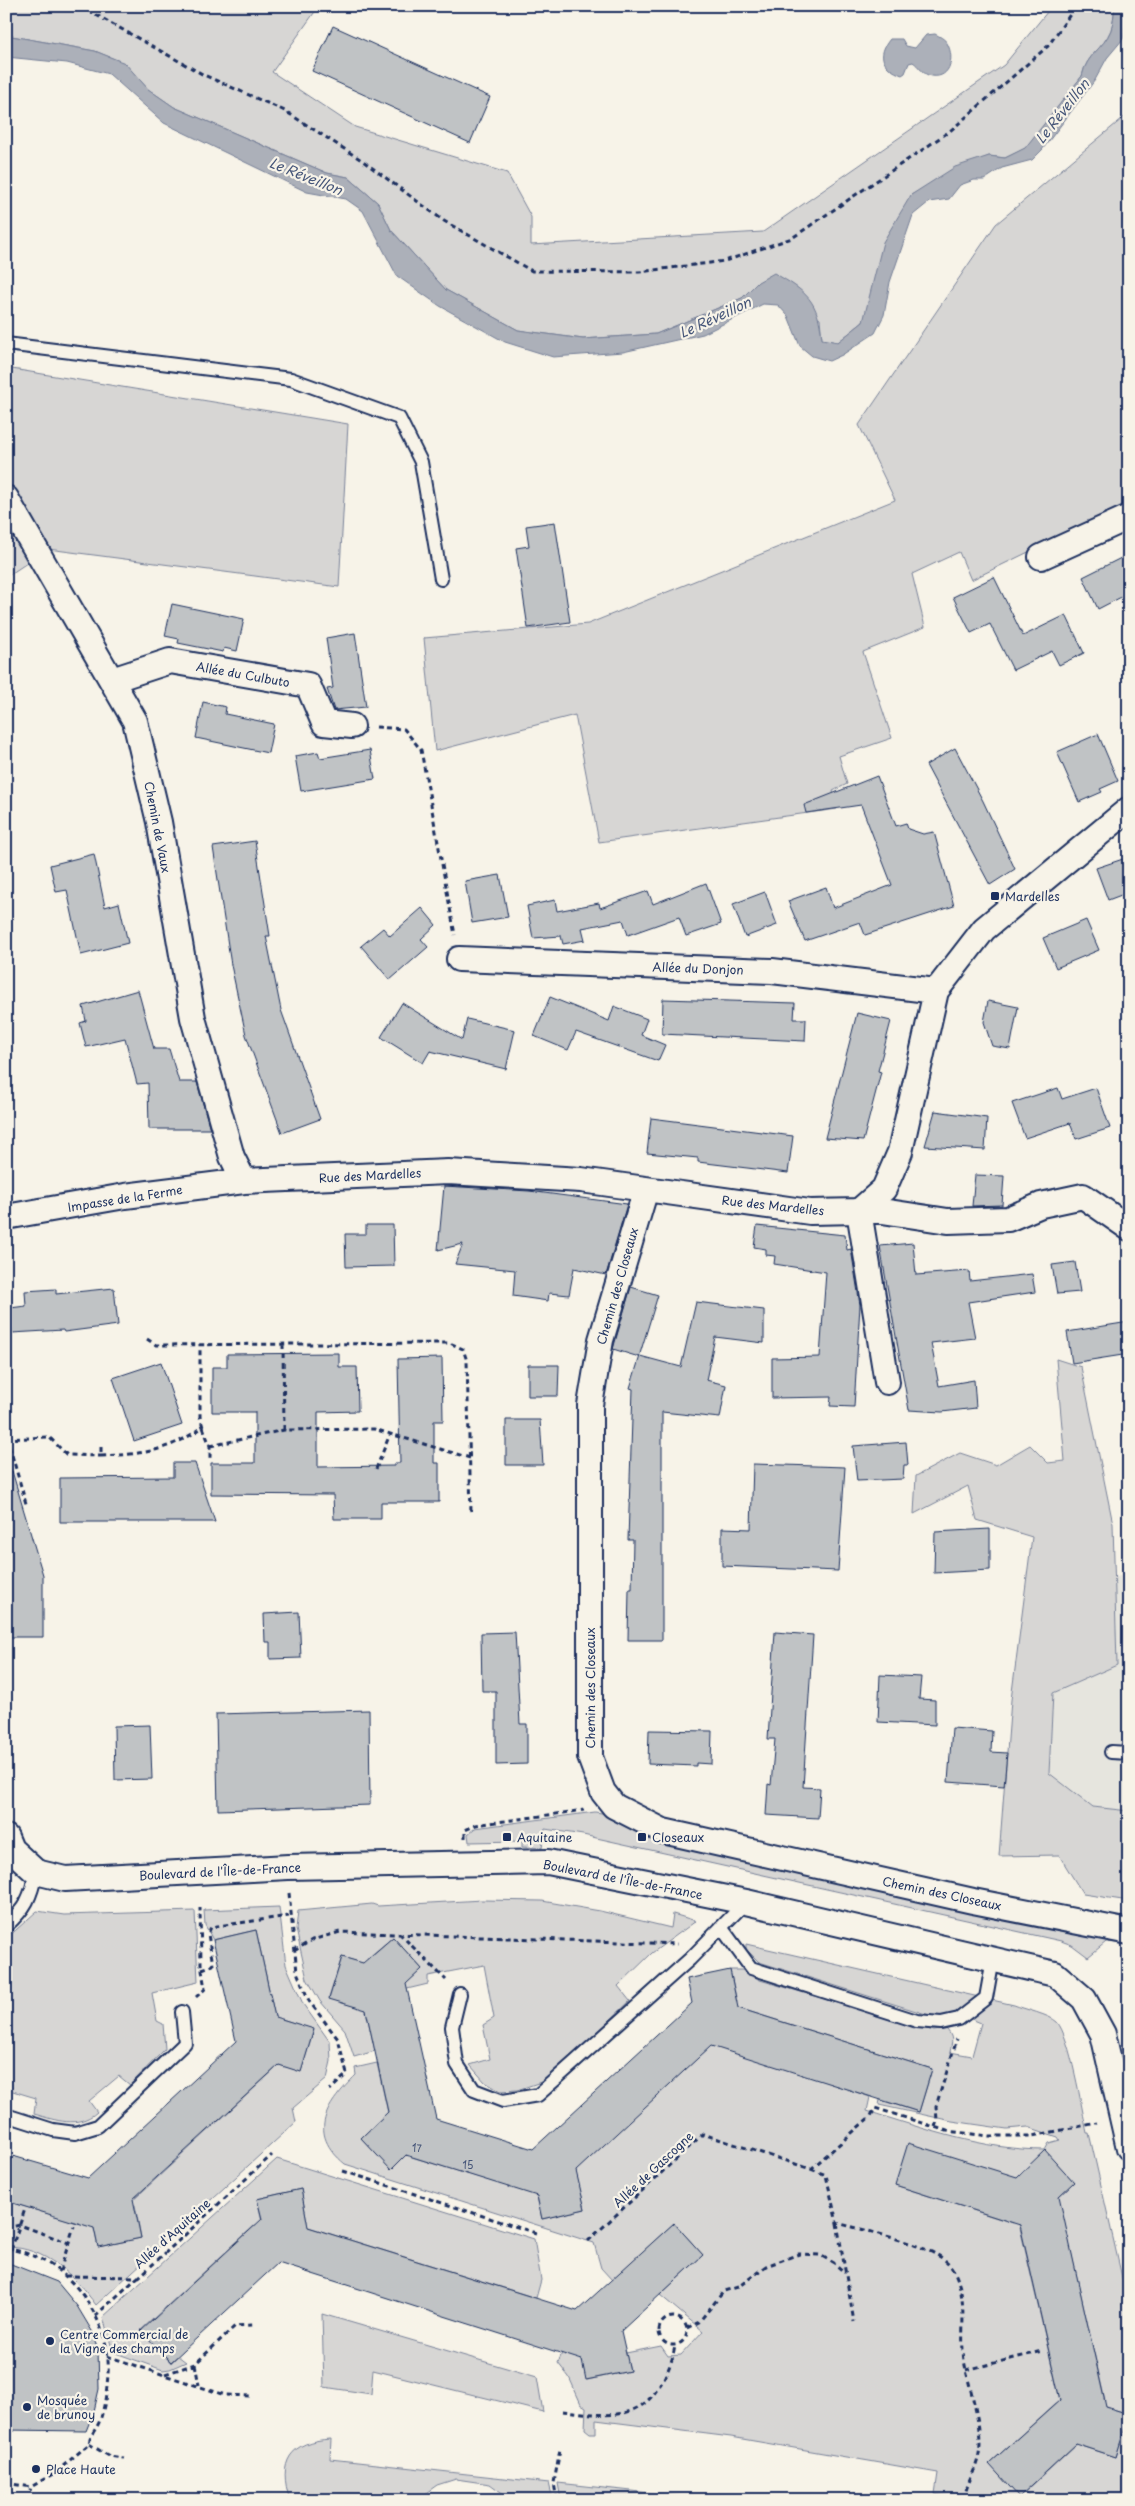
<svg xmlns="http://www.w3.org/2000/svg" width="1135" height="2506" font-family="'Playpen Sans',sans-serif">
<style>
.built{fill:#e6e5de}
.green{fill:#d7d6d4;stroke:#798299}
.water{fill:#acb0b9;stroke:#727c95}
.building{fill:#c0c3c5;stroke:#1b2f5e}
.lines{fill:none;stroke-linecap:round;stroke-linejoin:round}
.service-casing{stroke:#1b2f5e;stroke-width:16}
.minor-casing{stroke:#1b2f5e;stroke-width:28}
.path{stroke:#1b2f5e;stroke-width:3;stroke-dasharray:5 4;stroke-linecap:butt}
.service{stroke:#f7f3e8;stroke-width:12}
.minor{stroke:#f7f3e8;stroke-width:24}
.poi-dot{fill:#1b2f5e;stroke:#f7f3e8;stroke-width:2}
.labels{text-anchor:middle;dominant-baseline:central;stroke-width:4.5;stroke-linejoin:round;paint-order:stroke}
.number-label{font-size:10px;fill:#445478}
.street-label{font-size:12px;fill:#1b2f5e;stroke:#f7f3e8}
.poi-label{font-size:12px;fill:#1b2f5e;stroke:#f7f3e8;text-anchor:start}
.water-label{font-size:14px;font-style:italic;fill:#465679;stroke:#f7f3e8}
</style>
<rect width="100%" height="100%" fill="#f7f3e8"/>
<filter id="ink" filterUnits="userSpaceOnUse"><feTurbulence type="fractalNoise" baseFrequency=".02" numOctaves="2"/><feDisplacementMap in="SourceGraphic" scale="10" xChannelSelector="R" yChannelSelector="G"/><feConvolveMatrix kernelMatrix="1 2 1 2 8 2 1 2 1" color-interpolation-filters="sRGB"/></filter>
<g filter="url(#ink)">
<path class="built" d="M1129,1573V1811L1093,1807L1049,1774L1053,1693L1117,1665L1114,1578Z"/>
<path class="green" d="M6,6H319L272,72L355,127L507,173L531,217V245L763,232L1004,65L1052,6H1115C1114,14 1113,23 1111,30C1103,50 1087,53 1082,76L1026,148L1005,158L989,156L911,195L863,322L838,342L822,340L820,319L758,282L742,298L656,334L583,339L518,330L446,290L391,230L378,203L348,177L327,173L174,107L148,89L124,63L95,51L6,35Z
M1129,113V503L971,580L959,552L912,574L925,627L863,652L892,738L839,756L847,784L833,791L837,809L599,842L575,715L435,751L424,638L588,624L895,500L859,425L996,224Z
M6,368L348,424L339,587L48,549L6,577Z
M1056,1359L1081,1367L1113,1524L1117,1665L1053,1693L1049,1773L1093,1807L1129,1811V1901L1083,1894L1059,1855L999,1856L1011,1700L1032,1537L977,1520L968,1486L914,1514L916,1476L960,1453L996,1465L1030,1445L1048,1463L1065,1461Z
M595,1812L608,1814L630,1828L656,1837L1129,1938V1944L1106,1942L1088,1957L1072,1945L1061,1941L583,1835L545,1829L542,1848L522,1847V1841L469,1842L468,1834L475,1828Z
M482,1900L542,1901L600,1911L671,1928L673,1914L696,1921L652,1953L618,1986L630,2001L547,2080L517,2090L500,2091L485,2082L470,2065L490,2059L483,2025L494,2018L484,1965L428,1976V1984L403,1990L402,1987L422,1969L393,1937L368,1958V1965L342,1957L329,1998L360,2008L365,2006L375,2051L354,2057L345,2030L320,2001L307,1979L296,1929L298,1911L372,1904L378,1906Z
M279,1907L286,1965L303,2004L330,2042L331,2061L327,2079L293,2108L296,2122L96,2305C74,2275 45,2247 6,2247V2201L89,2226L93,2224L98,2247L141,2238L135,2205L130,2203L274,2070L276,2064L301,2071L314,2030L282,2019L276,2022L256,1930L213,1940L205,1925L204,1910Z
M37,1911L64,1915L195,1911L198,1982L152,1993L157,2021L163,2024L165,2049L130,2085L119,2076L89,2101L97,2112C78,2129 55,2120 34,2114L36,2098L6,2089V1939Z
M746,1944L1014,2005C1024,2009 1050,2015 1057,2022C1070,2036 1082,2110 1087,2133H1089L1129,2308V2414L1103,2406L1101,2402L1105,2401L1060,2203L1056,2199L1074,2182L1045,2151L1025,2177L895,2185L1013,2223L1018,2219L1061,2405L1055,2404L990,2463L1022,2500H966L935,2494L938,2473L731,2437L596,2420V2433H590L585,2429L586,2407L581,2404L569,2377L558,2363L562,2353L580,2354L587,2380L630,2371L626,2353L661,2346L668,2356L681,2355L703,2331L660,2295L703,2255L674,2223L612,2280L601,2268L594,2243L345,2164C306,2132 327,2104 356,2075L355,2068L377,2063L389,2117H383L361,2138L391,2169L409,2152L412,2157L530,2193H536L542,2219L585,2209L577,2177L572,2174L714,2043L870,2097L867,2111C925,2129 984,2150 1045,2150L1049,2143L1060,2140L1058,2137L1028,2127L1007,2129L952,2121L879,2105L880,2100L919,2112L932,2069L735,2007L737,2002L730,1970H742L760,1980L934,2031L946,2029C954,2037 952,2042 950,2052L972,2056L981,2023L969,2018H931L929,2015L759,1962L746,1949Z
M277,2159L534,2239L541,2280L536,2298L305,2226L307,2222L301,2189L257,2199L263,2225H255L141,2330L171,2363L178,2356L186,2362L170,2369L163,2370L113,2352L103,2317Z
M322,2314L537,2377L543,2412L373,2370L371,2394L324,2387Z
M1129,2415V2500H1034L1025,2492L1080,2441L1082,2446L1116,2457Z
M331,2439L330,2459L549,2483L553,2500H512L490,2484L456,2479L437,2485L416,2500H290C277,2462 290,2441 331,2439Z
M558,2483L687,2497L703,2500H561Z"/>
<path class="water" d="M1115,6H1129L1123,39L1107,58L1095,80L1042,150L1032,160L1002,168L984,180H974L960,185L949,199L929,202L913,215L890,282L884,315L875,333L842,355L829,361L812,356L800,346L788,316L778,305L763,304L703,334L623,352L553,357L505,342L440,306L397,276L363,211L346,199L307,192L164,123L109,74L67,63L6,57V35L95,51L125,63L148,89L174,107L327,173L348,177L378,203L391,230L446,290L518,330L583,339L656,334L742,298L758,282L774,273C807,292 818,300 822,339L838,342L863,322L883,242L911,195L955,167L989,156L1005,158L1025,148L1082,76C1087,53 1103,50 1111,30C1113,23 1114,14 1115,6Z
M935,34C939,36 945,39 947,43C956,59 949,82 928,75C921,72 919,66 913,62L909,63L905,73L902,75C883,68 876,56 890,39H902L906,46L915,48L926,35Z"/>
<path class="building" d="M333,26L490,97L470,143L312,71Z
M555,522L570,622L528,628L516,548L529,546L526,526Z
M1129,554V593L1098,609L1083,577Z
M994,577L1023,636L1066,615L1084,653L1059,665L1052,651L1013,670L990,624L971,633L953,597Z
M172,604L244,619L237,651L224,648L223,652L178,643L179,639L165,636Z
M355,633L366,707L334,710L327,689L333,688L326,638Z
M203,702L226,707L225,714L274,724L268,753L196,738Z
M1098,734L1118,781L1100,789L1102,792L1079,802L1057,752Z
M955,748L983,801L1015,869L990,885L926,765Z
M370,750L375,779L301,791L295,756L318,752L320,758Z
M877,776L896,826L906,823L908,829L923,834L934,832L954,906L865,935L860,922L805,941L788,901L826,887L833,908L892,885L861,805L806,813L804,805Z
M255,841L270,936H266L281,1010L320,1119L282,1133L246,1035L231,965L213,847Z
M94,854L105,907L119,903L128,943L81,955L67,890L56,892L50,865Z
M1123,859L1129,875V892L1108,900L1096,868Z
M500,875L508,917L472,923L465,881Z
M706,883L721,924L686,936L679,917L628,935L623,920L582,928L585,940L563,944L561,936L533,938L527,906L555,900L557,911L599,903L600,908L648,891L653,904Z
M765,892L777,925L745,937L733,904Z
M422,908L436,925L421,939L428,947L390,980L361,946L383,928L390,936Z
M1086,920L1099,950L1056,968L1043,938Z
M138,990L154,1049H169L179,1082H197L210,1129H149L148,1083L137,1084L125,1038L86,1047L80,1023L86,1021L83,1006Z
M550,997L609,1021L614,1006L647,1019L641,1035L665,1045L658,1061L576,1032L568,1050L534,1036Z
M663,999L795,1003L794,1019H806L805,1041L662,1034Z
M988,1001L1018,1007L1010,1049L992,1046L984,1022Z
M402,1003L462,1040L467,1019L515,1030L506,1069L430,1051L423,1063L381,1037Z
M857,1013L891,1021L878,1071L881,1072L863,1141L825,1138Z
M1058,1088L1062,1099L1096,1088L1110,1128L1076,1139L1070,1123L1025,1138L1012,1103Z
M935,1111L987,1118L985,1150L925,1146Z
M651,1118L793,1136L788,1173L698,1162V1158L647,1153Z
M975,1175L1004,1176L1002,1205L972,1206Z
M444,1186L529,1191L627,1204L606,1275L574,1268L569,1295L549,1293L548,1301L513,1296L515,1270L455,1264L463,1244L438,1250Z
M366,1225H393L394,1266L346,1267L345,1234H366Z
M757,1226L845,1235L847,1250L851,1249L860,1305L854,1407L830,1406L831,1397L772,1398V1358L820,1357L826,1272L774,1264L775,1256L766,1255V1249L754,1247Z
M913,1243L916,1275L969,1271L970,1281L1032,1274L1035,1292L968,1302L975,1338L931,1343L939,1386L974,1380L976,1408L942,1412L909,1410L880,1246Z
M1075,1262L1080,1292L1057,1294L1052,1265Z
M631,1287L658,1295L639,1357L613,1349Z
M114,1288L118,1325L64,1332L63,1330L12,1333L10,1308L26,1306L25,1291L56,1289V1294Z
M696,1302L764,1310V1343L715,1337L706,1380L726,1385L720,1418L662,1412V1640H628L629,1589H632L633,1540H628L633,1389L630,1388L640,1356L681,1367Z
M1129,1322V1354L1072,1363L1067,1332Z
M339,1353V1367H357L358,1411L318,1412V1467L394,1466V1463H400L398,1359L442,1358L443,1421H434V1463H439V1502H381V1519H334L333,1495L211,1494V1463H255V1412H212V1367H227V1354Z
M161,1362L182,1425L134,1441L113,1378Z
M528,1365H559L558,1396H528Z
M506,1420H540L543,1465H506Z
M906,1442L908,1465H904L903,1479L857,1481L853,1446Z
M173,1463H195L215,1522H60V1478L173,1477Z
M753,1464L845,1467L838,1571L722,1566V1528L751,1529Z
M6,1471H12L43,1575V1637H10Z
M990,1529V1570L934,1573L935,1532Z
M299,1612L301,1658L270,1659V1642H265L264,1614Z
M515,1632L520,1724H527V1764L496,1765V1691H482L481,1633Z
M775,1632L813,1635L803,1787L820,1788L818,1818L766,1815L768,1784L771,1785L775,1739H768Z
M880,1675L921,1677L919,1699L935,1700V1725L878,1722Z
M369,1710L370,1805L218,1810L216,1714Z
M150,1725L152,1779L115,1780L114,1726Z
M952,1728L992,1731L991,1752L1007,1753L1004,1786L948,1782Z
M649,1730L712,1731L711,1764L696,1763V1766L648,1764Z
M256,1930L275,2017L314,2029L301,2072L279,2065L133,2199L141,2238L98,2247L94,2228L6,2201V2154L88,2178L236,2041L213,1940Z
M393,1937L422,1969L406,1984L436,2119L533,2149L692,2003L687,1979L730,1970L738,2008L932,2069L919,2112L711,2046L576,2171L585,2209L542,2219L537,2196L406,2155L391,2170L361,2138L388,2112L366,2010L329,1999L342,1957L363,1963Z
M908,2143L1017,2177L1045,2150L1074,2182L1059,2196L1106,2407L1129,2414L1116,2457L1076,2444L1019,2497L989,2464L1060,2400L1020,2225L895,2185Z
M301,2189L308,2227L577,2311L674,2223L703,2255L621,2331L630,2371L586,2380L582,2360L278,2263L171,2362L141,2331L262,2219L257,2199Z
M6,2262L57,2282L77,2306L92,2331L98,2350L99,2389L94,2411L86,2431L6,2430Z"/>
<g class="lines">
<g class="service-casing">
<path id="service" d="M6,344L291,379L399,418L421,462L441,579
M1111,1752L1129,1753
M6,1926C26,1908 31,1897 36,1872
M721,1927L751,1968L917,2021L941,2023L959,2019L986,1998L993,1959
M460,1994L452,2027L457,2064L474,2090L503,2101L538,2095L690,1959L746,1902
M6,2115L53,2130L75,2133L98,2126L185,2043L182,2012"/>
</g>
<g class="minor-casing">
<path id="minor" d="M6,498L135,721L159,822L193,1018L232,1157L244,1181
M1041,557L1129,517
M112,680L170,661L308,685L324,723L352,726
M459,959L772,971L936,991
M646,1189L601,1340L590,1405V1757L603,1792L614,1806L663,1831L973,1901L1129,1932
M6,1217L125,1196L244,1181L448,1172L581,1180L810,1212L859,1211L884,1189L900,1152L936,991L984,929L1129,809
M887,1382L859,1211H882L948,1221L1008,1219L1041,1205L1083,1196L1129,1228
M6,1837L11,1849L36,1872L65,1879L288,1867L548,1862L746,1902L1055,1974L1084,1999L1103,2034L1129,2148"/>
</g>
<path class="path" d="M80,6L204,75L285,111L363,161L444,221L532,271L639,272L725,261L792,238L950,131L1048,46L1076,6
M376,727L404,729L421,750L455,935
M147,1339L156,1345L450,1343L463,1349L467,1361L471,1513
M283,1344L284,1430
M203,1427L210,1446V1460
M7,1438L27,1507
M6,1439L49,1437L67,1455L101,1456
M210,1446L284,1430L374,1429L470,1458
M101,1447V1456C143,1454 167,1452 203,1427L200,1417V1344
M376,1469L390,1434
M465,1838V1830L476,1825L584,1810
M289,1893L297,1972L309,2001L338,2039L347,2074L330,2090
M399,1933L446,1980
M294,1951L312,1940L340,1932L677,1944
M202,1969L213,1965L208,1934L211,1927L289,1916
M196,1997L205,1989L201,1964L200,1908
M935,2127L937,2121L936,2106L957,2039
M811,2169L826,2175L837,2223C863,2230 928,2244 947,2262C951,2265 957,2276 958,2281C967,2307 960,2334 964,2360C969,2388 979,2414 980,2442C980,2468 967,2478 964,2500
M343,2171L536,2233
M837,2223L854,2322
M6,2228L20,2225L69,2243
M588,2241L703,2134L811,2169L871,2116L875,2108L947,2131L989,2136H1032L1097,2123
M6,2249C65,2255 112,2317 108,2374C107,2389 105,2406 100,2420C97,2429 90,2434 89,2444L56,2472L31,2487L30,2491
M11,2250L25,2209
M60,2271L74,2226
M65,2276L139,2277L272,2155
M95,2316L138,2277
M659 2331a14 14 0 1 1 28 0a14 14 0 1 1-28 0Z
M687,2328L699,2322L724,2291L738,2287L766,2266L799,2254L820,2255L834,2263L845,2273
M107,2356L225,2395L252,2396
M195,2364L199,2385
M966,2370L1043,2351
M165,2374L195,2364L235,2326L253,2325
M562,2411C602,2414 636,2425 660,2385C668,2372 673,2360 675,2345
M89,2444L109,2456L124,2458
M6,2483L31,2487
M557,2500L554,2483L560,2449"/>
<use href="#service" class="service"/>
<use href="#minor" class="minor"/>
</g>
</g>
<g class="poi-dot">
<rect x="990" y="891" width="10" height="10" rx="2.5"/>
<rect x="502" y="1832" width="10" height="10" rx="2.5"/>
<rect x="637" y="1832" width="10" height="10" rx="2.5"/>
<circle cx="50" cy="2341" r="5"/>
<circle cx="27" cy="2407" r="5"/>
<circle cx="36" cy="2469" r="5"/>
</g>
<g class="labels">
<g class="number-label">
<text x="417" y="2147">17</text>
<text x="468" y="2164">15</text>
</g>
<g class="street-label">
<text transform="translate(243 674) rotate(10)">Allée du Culbuto</text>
<text transform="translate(158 827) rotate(79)">Chemin de Vaux</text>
<text transform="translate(698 968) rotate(2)">Allée du Donjon</text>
<text transform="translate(370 1175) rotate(-3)">Rue des Mardelles</text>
<text transform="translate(125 1198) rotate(-9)">Impasse de la Ferme</text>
<text transform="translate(773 1205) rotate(6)">Rue des Mardelles</text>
<text transform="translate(617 1286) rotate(-74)">Chemin des Closeaux</text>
<text transform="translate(590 1688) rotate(-90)">Chemin des Closeaux</text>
<text transform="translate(220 1871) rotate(-3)">Boulevard de l'Île-de-France</text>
<text transform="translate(623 1879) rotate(11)">Boulevard de l'Île-de-France</text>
<text transform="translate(942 1893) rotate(12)">Chemin des Closeaux</text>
<text transform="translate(653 2169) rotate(-43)">Allée de Gascogne</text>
<text transform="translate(172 2233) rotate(-42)">Allée d'Aquitaine</text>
</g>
<g class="poi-label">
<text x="1005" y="896">Mardelles</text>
<text x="517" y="1837">Aquitaine</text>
<text x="652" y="1837">Closeaux</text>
<text x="60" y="2334">Centre Commercial de<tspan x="60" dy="14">la Vigne des champs</tspan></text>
<text x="37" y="2400">Mosquée<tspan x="37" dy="14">de brunoy</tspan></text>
<text x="46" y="2469">Place Haute</text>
</g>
<g class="water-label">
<text transform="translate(1062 111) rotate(-52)">Le Réveillon</text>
<text transform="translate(306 176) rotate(22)">Le Réveillon</text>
<text transform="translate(715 317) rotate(-25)">Le Réveillon</text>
</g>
</g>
<rect width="1135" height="2506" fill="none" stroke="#f7f3e8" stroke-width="25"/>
<rect x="12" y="12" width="1110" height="2481" fill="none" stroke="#1b2f5e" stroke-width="2" filter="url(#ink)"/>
</svg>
